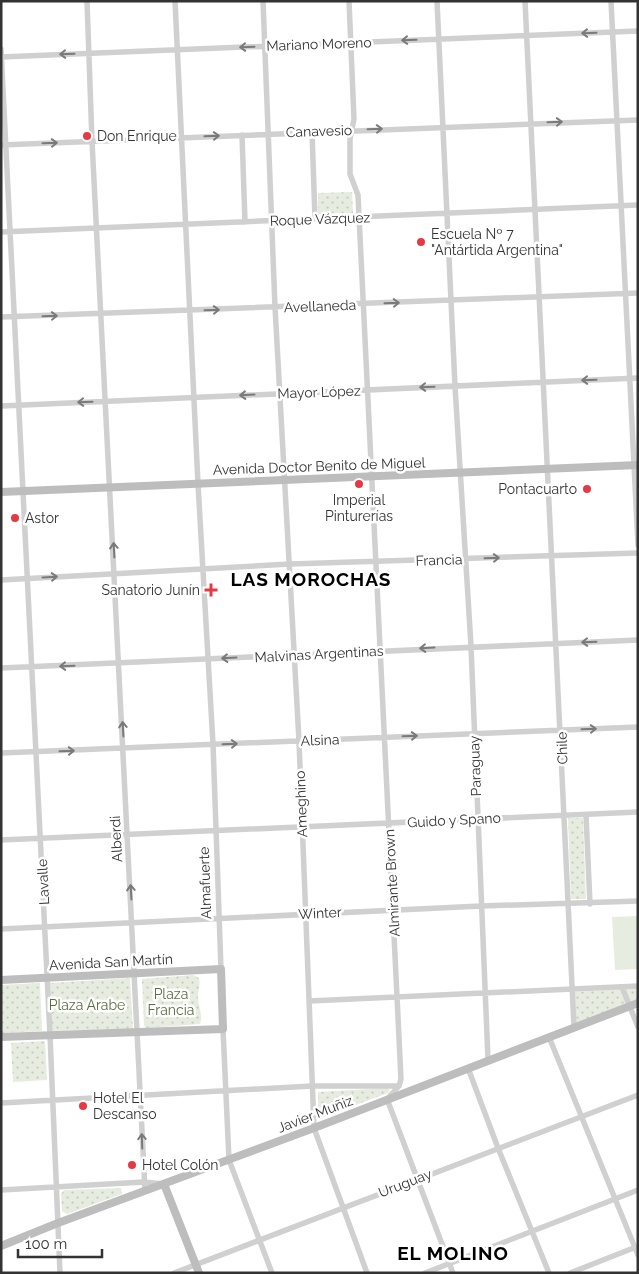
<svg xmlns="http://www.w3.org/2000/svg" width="639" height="1274" font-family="Raleway,sans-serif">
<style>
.park{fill:url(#park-dots)}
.pitch{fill:#e6ecdf}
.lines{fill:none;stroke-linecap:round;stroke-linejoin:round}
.street{stroke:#d0d0d0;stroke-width:5.5}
.secondary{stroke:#bdbdbd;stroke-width:8}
.oneway{stroke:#7a7a7a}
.poi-dot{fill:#e63946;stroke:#fff;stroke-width:2}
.labels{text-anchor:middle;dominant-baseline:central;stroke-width:5;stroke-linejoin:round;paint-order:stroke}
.street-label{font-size:14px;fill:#333;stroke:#fff}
.poi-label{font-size:14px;fill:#333;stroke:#fff;text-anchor:start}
.park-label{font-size:14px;fill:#56703f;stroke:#fff}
.district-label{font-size:19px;font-weight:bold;letter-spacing:1px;fill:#000;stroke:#fff}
</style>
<defs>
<pattern id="park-dots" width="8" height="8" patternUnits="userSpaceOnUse" patternTransform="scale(1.25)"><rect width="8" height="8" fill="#e6ecdf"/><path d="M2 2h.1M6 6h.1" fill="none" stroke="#c6cbc0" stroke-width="1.8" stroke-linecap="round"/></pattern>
</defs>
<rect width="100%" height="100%" fill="#fff"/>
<path class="park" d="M352,192L353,213L318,214V193Z
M583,818L586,899H571L568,818Z
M193,975L199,978C201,986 197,993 198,999C199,1008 203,1015 200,1024L146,1028L144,1025L142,979Z
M130,978L133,1029L52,1031L50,983Z
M40,983L42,1031L1,1033V985Z
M638,988V1001L631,1004L625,989Z
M621,989L628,1005L576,1025L575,992Z
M45,1041L47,1080L13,1082L11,1043Z
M387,1088L390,1090L388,1093L318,1119V1092Z
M121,1188L122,1194L67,1214L62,1211L61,1194L64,1190Z"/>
<path class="pitch" d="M638,916V969L615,970L612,917Z"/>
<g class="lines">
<path class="street" d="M87,1L92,141L145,1190
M175,1L198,484L213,744L221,969
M263,1L275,307L299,741L314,1128L367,1273
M349,1L354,119L350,139V174L358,195L401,1079L399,1086L387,1099L453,1273
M437,1L455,386L471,646L488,1060
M525,1L574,1027
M611,1L638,545
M1,49L50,1035L60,1273
M1,57L638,31
M312,131L315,219
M242,135L245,222
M1,145L638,120
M1,232L638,205
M1,317L638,293
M1,406L638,378
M1,580L290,564L638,553
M1,668L638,640
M1,753L638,727
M586,815L590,904
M1,840L638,812
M1,929L481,906L638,901
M622,987L638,1027
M309,1001L638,986
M223,1029L229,1160L272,1273
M549,1037L638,1255
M468,1068L498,1148L549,1273
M1,1103L312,1086H399
M1,1190L144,1182L164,1184
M174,1273L638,1095
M425,1273L638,1190
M570,1273L636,1247"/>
<path class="secondary" d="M1,492L638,465
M1,980L221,969L223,1029L1,1037
M164,1184L199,1273
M1,1246L58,1223L314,1128L638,1003"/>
</g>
<defs><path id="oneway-shaft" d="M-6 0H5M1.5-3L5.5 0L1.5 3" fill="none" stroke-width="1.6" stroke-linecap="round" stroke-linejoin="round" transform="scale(1.25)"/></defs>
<g class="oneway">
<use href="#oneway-shaft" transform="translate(589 33) rotate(178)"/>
<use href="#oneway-shaft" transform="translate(409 40) rotate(178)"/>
<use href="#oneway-shaft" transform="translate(247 47) rotate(178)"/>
<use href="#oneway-shaft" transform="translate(67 54) rotate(178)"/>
<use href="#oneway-shaft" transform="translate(555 122) rotate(-2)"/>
<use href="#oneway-shaft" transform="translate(375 129) rotate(-2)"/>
<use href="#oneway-shaft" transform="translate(212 136) rotate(-2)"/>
<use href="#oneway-shaft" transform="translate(50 143) rotate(-2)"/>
<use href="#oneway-shaft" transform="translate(392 303) rotate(-2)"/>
<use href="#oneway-shaft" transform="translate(212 310) rotate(-2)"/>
<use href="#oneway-shaft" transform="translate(50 316) rotate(-2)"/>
<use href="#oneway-shaft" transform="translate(589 380) rotate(178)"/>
<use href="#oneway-shaft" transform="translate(427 387) rotate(178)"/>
<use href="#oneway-shaft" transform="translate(247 395) rotate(177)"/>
<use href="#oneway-shaft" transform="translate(85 402) rotate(178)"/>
<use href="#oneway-shaft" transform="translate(114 550) rotate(-93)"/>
<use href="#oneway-shaft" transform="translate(492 558) rotate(-2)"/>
<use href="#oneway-shaft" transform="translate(50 577) rotate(-3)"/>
<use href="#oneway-shaft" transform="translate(589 642) rotate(178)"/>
<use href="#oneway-shaft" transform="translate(427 648) rotate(177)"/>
<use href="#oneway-shaft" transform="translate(229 658) rotate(177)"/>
<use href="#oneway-shaft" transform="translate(67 666) rotate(178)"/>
<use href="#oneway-shaft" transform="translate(123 729) rotate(-93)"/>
<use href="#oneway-shaft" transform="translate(589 729) rotate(-2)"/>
<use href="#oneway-shaft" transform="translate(410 736) rotate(-2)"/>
<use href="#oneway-shaft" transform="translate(230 744) rotate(-2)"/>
<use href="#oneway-shaft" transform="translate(67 751) rotate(-2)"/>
<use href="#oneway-shaft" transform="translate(131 892) rotate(-93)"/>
<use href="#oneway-shaft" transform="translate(142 1141) rotate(-92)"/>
</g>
<g class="poi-dot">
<circle cx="87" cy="136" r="5"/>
<circle cx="421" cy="242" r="5"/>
<circle cx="359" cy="484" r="5"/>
<circle cx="587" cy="489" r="5"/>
<circle cx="15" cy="518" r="5"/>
<path d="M208.5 582.5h5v5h5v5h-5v5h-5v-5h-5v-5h5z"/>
<circle cx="83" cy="1106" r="5"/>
<circle cx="132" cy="1165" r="5"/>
</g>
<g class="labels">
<g class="street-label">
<text transform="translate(319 44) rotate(-2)">Mariano Moreno</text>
<text transform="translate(319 131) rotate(-2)">Canavesio</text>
<text transform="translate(320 219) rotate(-2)">Roque Vázquez</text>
<text transform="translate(320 306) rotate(-2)">Avellaneda</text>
<text transform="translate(319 392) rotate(-2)">Mayor López</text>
<text transform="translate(319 466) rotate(-2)">Avenida Doctor Benito de Miguel</text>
<text transform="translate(439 560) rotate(-2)">Francia</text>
<text transform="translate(319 654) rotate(-3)">Malvinas Argentinas</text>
<text transform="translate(320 740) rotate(-2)">Alsina</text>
<text transform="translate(562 748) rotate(-92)">Chile</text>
<text transform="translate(475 766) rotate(-92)">Paraguay</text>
<text transform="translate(301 804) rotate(-92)">Ameghino</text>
<text transform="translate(454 820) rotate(-3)">Guido y Spano</text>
<text transform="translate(116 839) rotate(-93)">Alberdi</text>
<text transform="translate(43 882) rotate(-93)">Lavalle</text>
<text transform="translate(205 883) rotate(-92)">Almafuerte</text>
<text transform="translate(392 883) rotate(-93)">Almirante Brown</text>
<text transform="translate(320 913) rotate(-3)">Winter</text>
<text transform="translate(111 962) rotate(-3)">Avenida San Martín</text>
<text transform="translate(315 1114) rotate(-21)">Javier Muñiz</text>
<text transform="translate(405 1183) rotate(-21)">Uruguay</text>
</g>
<g class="poi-label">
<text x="97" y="136">Don Enrique</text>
<text x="431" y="234">Escuela Nº 7<tspan x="431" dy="16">"Antártida Argentina"</tspan></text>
<text x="577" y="489" text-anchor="end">Pontacuarto</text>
<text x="359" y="500" text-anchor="middle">Imperial<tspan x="359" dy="16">Pinturerías</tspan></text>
<text x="25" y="518">Astor</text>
<text x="200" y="590" text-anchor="end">Sanatorio Junín</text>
<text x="93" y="1098">Hotel El<tspan x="93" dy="16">Descanso</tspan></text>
<text x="142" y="1165">Hotel Colón</text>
</g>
<g class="park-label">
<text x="171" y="994">Plaza<tspan x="171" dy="16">Francia</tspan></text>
<text x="87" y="1005">Plaza Arabe</text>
</g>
<g class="district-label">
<text x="311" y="579">LAS MOROCHAS</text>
<text x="453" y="1253">EL MOLINO</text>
</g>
</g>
<rect width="639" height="1274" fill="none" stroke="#333333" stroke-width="5"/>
<path d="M18 1249v8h84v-8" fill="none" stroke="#333333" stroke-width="2.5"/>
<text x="25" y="1249" font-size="15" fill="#333333" stroke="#ffffff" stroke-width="4" paint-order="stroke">100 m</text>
</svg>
